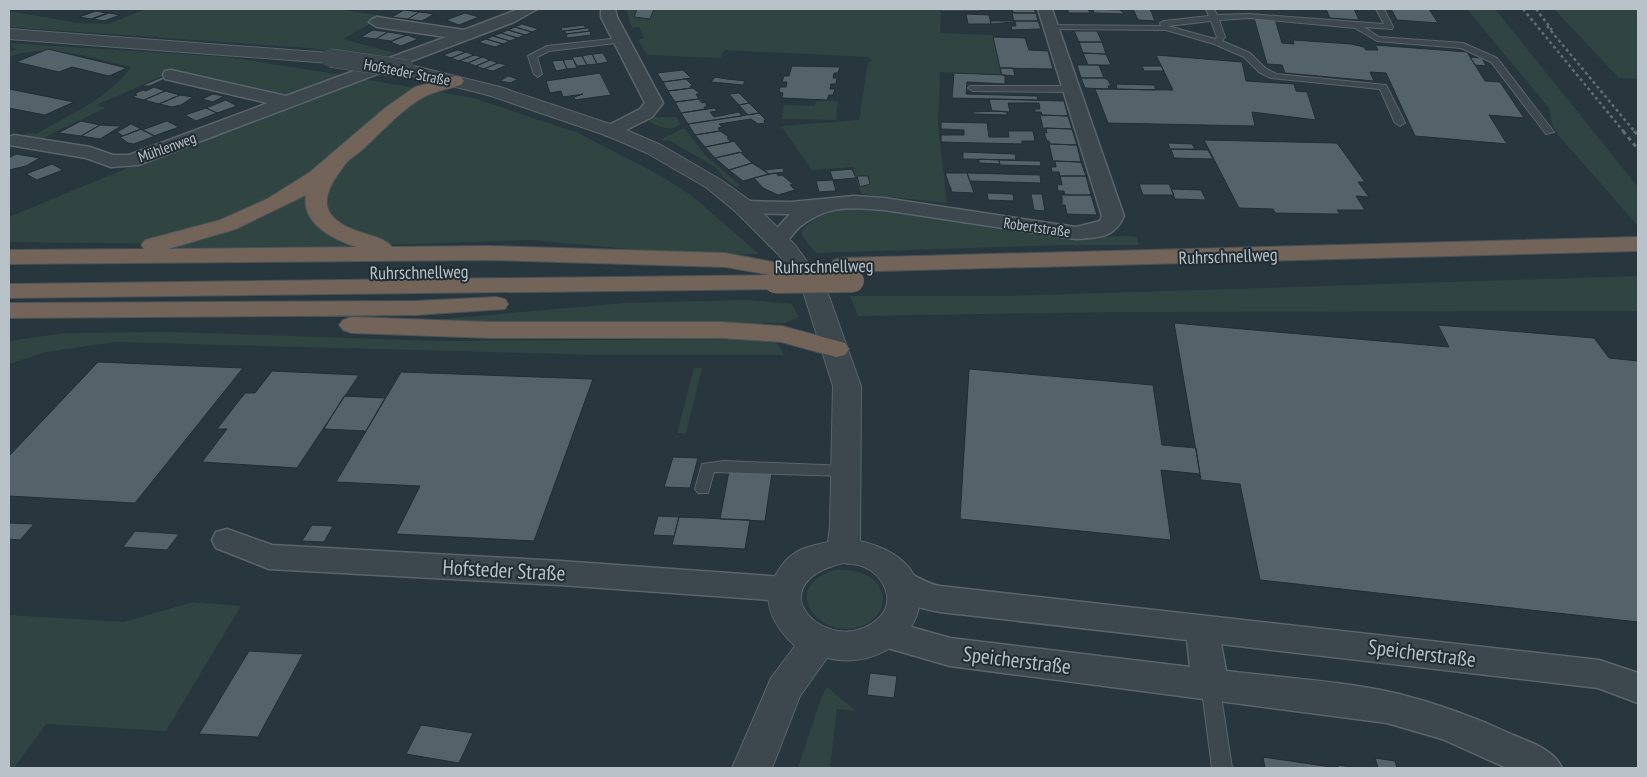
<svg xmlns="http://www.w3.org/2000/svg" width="1647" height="777" font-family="'PT Sans Narrow',sans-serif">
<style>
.green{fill:#304541}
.building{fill:#54636a;stroke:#232e35}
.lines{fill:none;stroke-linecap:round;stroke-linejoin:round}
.service-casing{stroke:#5a656b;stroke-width:2}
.minor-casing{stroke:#5a656b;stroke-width:3}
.tertiary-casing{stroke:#5a656b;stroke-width:2}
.motorway-casing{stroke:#475258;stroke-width:2}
.service{fill:#3c474e;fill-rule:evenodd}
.minor{fill:#3c474e;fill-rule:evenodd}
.tertiary{fill:#3c474e;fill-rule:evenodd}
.motorway{fill:#73645a;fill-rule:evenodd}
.rail-far1{stroke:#616e76;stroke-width:2.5;stroke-dasharray:3 3;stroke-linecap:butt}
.rail{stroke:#616e76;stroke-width:3;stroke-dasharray:4 4;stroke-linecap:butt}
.tertiary-bridge-casing{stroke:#5a656b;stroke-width:19;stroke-linecap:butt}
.motorway-bridge-casing{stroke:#475258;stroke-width:24;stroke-linecap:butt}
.tertiary-bridge{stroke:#3c474e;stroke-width:18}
.motorway-bridge{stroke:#73645a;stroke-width:22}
.labels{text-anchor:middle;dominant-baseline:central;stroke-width:4;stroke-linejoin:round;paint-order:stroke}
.far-street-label{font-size:15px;fill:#b8c2c8;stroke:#212c33}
.street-label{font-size:18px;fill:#b8c2c8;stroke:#212c33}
.near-street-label{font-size:21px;fill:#b8c2c8;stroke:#212c33}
</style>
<rect width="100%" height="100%" fill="#28363d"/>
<path class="green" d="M146,9H337L384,16L343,39L395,53L380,58L309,48L9,27V11L78,23L108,24Z
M626,9H941L940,33L993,35L1002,75L940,72L938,126L947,203L861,194L853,167L812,170L781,126L859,120L868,62H872L868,57L725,50L720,58L647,55L638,40L644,38L639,27L632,28Z
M1467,9H1495L1638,187V226L1559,136L1552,124L1549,108Z
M1554,9H1638V79L1619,78Z
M9,43L227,57L343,75L292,97L284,98L173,72L96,105L105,108L43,138L20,137L27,133L36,134C69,115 109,98 131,67C90,58 50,42 9,57V52L17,49L10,47L13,45H9Z
M363,79L473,98L578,133L654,172L691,195L759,254H684L531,240L351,246L167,248L182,244L9,242V217L137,164Z
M816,101H838L836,120L781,119L784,105L815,106Z
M654,117H677L680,124C670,133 660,126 649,122Z
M684,128L706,156L741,186L736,187L724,178L715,167L670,141L659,140Z
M856,208L887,210L1063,238L1130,236L1137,237L1139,245H1064L816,253L802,236V230C816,215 836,209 856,208Z
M1638,276V311L1121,312L858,316L850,296H1011Z
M747,300L792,304L799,317L785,323L422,321L625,303Z
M170,332L440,341L756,339L778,344L784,355H603L115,342L46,352L9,364V341L65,333Z
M694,368H702L686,433H677Z
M835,570C846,569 858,570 868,576C891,589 886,617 862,626C817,642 779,585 835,570Z
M193,602L241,606L166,731L46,724L14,768H9V615L124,622Z
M827,687L856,711L837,709L830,768H798L821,699Z"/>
<path class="building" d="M637,9H654L650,19L634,17Z
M941,9H980V11H941Z
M1011,9H1034L1036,13H1014Z
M1067,9H1088L1090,13H1069Z
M1093,9L1120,10L1125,14L1094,13Z
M1133,9H1150L1155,21L1138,20Z
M1326,9H1354L1359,20L1330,18Z
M1391,9H1429L1438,23L1397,20Z
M404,10L419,12L408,19L392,17Z
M96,11L107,13L91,19L79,17Z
M419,12L434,14L422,21L408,19Z
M109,13L120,15L104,21L93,19Z
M465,13L479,17L459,25L446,20Z
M1012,13H1036L1038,21H1014Z
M966,14L989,15L991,24H968Z
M1254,18L1275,19L1282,43L1294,44L1293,40L1351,44L1364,47L1366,50H1378L1375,45L1467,52L1485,81L1500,82L1524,118L1489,115L1507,144L1415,136L1386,73L1370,72L1374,81L1285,73L1282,65L1267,64Z
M990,21H1015V22L991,24Z
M1015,21H1038L1041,29L1012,30L1011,26H1016Z
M522,24L539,29L532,32L515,27Z
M584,25L586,28L562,31L561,28Z
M515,27L532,32L525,35L508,30Z
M588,28L590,31L566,34L564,31Z
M373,30L388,32L376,39L361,37Z
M508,30L525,35L517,38L501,33Z
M590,31L591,35L567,38L566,34Z
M1074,31H1097L1102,42H1079Z
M388,32L407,35L391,41L376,39Z
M501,33L517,38L510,41L493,36Z
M407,35L418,39L401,46L390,42Z
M493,36L510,41L503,44L486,39Z
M993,37L1025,38L1029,50L1048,51L1053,69L1000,68Z
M486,39L503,44L495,47L478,42Z
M1079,42H1102L1106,54L1083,53Z
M48,49L127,68L109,76L72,67L59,72L16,62Z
M457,50L466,52L451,58L443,55Z
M466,52L474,55L459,61L451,58Z
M603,53L608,62L597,64L592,54Z
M1083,53L1106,54L1111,65H1088Z
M592,54L597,64L587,65L582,56Z
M474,55L482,57L468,63L459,61Z
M1156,55L1242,62L1246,81L1294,84L1296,91L1307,92L1316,120L1252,112L1255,126L1108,123L1095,89L1173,90Z
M582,56L587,65L577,66L572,57Z
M482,57L490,60L476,66L468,63Z
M1470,57L1482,58L1486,66L1475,65Z
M573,59L577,68L567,69L563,60Z
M490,60L498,63L484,69L476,66Z
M563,60L567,69L556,71L552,61Z
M498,63L507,65L493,71L484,69Z
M1077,65H1099L1104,78H1081Z
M792,66L840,67L838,73H834L833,78H837L836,84H831L830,89H835L833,95H829L827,100L782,98L783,93L779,92L780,87H786L787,82H782L784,76H789Z
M1142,66H1161L1164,71H1144Z
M1000,68H1013L1015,76L1002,75Z
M683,70L691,78L663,82L657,73Z
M600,73L611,95L575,100L574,97L583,94L563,97L561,91L550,93L546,81Z
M954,73L1005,75V84L967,82L966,94L1037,96L1038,100L952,98Z
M508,76L518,79L510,83L500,81Z
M162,77L167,78L150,86H141Z
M715,77L727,79L745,81L743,85L711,82Z
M1081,78H1104L1108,80L1111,86H1108L1109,89L1085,88Z
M686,79L693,86H690L691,88L668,91L663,82Z
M1116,84L1154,85L1156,90L1117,89Z
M154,87L165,91L144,100L132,97L137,95L134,94L143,90L146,91Z
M693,88L700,94H696L699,99L675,102L668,91Z
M9,89L74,102L45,115L9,108Z
M165,91L180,95L159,104L144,100Z
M739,93L749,103L739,105L729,94Z
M213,94L224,96L213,102L202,99Z
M180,95L193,97L181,105L172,107L159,104Z
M699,99L702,103L705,102L707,107H704L705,109L681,113L675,102Z
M989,99L1064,101L1068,116L1042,115L1041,112H1035V109H1040L1039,103H1008L1010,112L992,111Z
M226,100L237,106L217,113L206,108Z
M749,103L759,113L748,115L739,105Z
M206,108L217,113L196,121L185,115Z
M715,108L717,111L710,112L714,117L739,112L742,116L688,124L681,113Z
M998,111L1007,112V115L973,114V112Z
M759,113L766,120H764L765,123L758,124L751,119L719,124L722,127L718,128L720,131L695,135L688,124Z
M1040,115L1068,116L1072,129L1043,128Z
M81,121L100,125L81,136L58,133Z
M167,121L179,127L154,136L142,130Z
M941,122L987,123L989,137H1009L1008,131H1033L1035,141H1022V144L941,142V135H964V130L941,129Z
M131,124L141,129L123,136L117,132Z
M100,125L121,126L100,139L81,136Z
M1046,128L1072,129L1077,145L1050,144L1049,141H1047L1044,132L1047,133Z
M141,129L155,136L134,144L128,143L120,137Z
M720,131L729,137L727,138L731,142L705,147L695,135Z
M1204,140L1337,143L1365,182H1358L1369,197L1356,196L1365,210H1337L1340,214H1332L1275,213L1273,209L1239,208Z
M734,141L743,152L715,158L705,147Z
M1168,143L1192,144L1195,149H1170Z
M1049,144L1077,145L1081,162L1053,161Z
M1171,149L1208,150L1213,159L1174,158Z
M740,152L752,163L729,170L715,158Z
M963,152L1015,154L1016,160L963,159Z
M16,154L40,158L26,166L9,170V158Z
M979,159L999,160L1000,164L979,163Z
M999,160L1040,161L1041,166L1000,165Z
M1055,161L1081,162L1086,176H1060L1059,172H1052L1051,167H1056Z
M752,163L769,174L743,181L729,170Z
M52,164L63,170L37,180L26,174Z
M783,168L784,172L769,174L764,170Z
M852,169L856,178L833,180L830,171Z
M774,173L778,174V176L782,175L793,184L790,185L795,190L778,195L763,188L754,178Z
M945,173H967L974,193L952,192Z
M967,173L1040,175L1041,183L970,181Z
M857,176H868L870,184L860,187Z
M1060,176H1086L1091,195H1065L1064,191H1058L1057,184L1062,185Z
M833,180L836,191L819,192L816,181Z
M1139,184H1169L1174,195H1143Z
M1171,189L1201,190L1206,200L1175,199Z
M987,193L1013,194L1014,201L988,200Z
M1031,194H1042L1045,211L1034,210Z
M1062,195H1091L1097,215L1067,214L1065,205H1062Z
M1174,323L1449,347L1438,325L1594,338L1609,358L1638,361V622L1260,580L1240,484L1201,480Z
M98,362L243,368L135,503L9,496V456Z
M969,369L1153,385L1162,445L1196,448L1200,474L1161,470L1171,540L960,519Z
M272,371L359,375L297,468L202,462L227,429H217L245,393H255Z
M401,372L593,379L534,541L396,534L420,486L336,482Z
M344,396L385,398L366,431L324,429Z
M673,457L698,458L690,488L664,487Z
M729,471L772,473L765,521L720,519Z
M658,516L679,517L674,536L653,535Z
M679,517L750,520L745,549L672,545Z
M9,523L34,524L20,540L9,539Z
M312,525L333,526L324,542L302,541Z
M135,531L179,534L167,550L123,547Z
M249,651L303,654L258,737L199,734Z
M870,673L897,676L894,698L867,695Z
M421,725L473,733L459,763L406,754Z
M1263,757L1338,768V765L1357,768H1265Z
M1375,758L1395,761L1397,768H1378Z"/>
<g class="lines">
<g class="service-casing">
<path id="service" d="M1206,9H1214L1217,15L1249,14L1384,24L1376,9H1384L1393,27L1392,29L1364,27L1379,37L1463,43L1497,58L1554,132L1546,134L1491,62L1461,48L1377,41L1355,28L1249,18L1219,20L1225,37L1222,41L1250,53L1265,68L1276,74L1386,85L1405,123L1400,126L1395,123L1380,89L1271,78L1259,72L1244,57L1214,44L1166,30L1051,29L1047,27L1051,25L1161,26L1160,23L1164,21L1209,16ZM1211,21L1217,37L1215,39L1168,26Z
M621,38H624V42L549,51L537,57L542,74L538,77L534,74L528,56L547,46Z
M970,86H1072L1077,89L1072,92L973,91L968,88Z
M724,461L847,466L852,467L855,471L852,475L847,476L714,472L708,493H698L695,489L702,464Z
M1210,675L1216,678L1219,683L1232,768H1212L1201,683L1204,678Z"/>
</g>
<g class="minor-casing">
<path id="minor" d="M519,9H537L514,22L138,165L111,167L86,158L9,145V137L14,135L90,147L113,155H129L268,103L165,79L163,75L165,71L171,70L286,96L446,37L377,27L369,22L372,19L377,17L464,30Z
M601,9H615L617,17L663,103L652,117L612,137L605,135L603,131L605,127L640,109L645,103L601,17Z
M1038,9H1052L1124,216C1114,239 1098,237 1076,239L884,210C867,209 847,206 830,211C823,212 809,220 802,225C790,234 788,249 769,245L766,240L790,214L744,213L737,211L734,207L737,203L744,201L791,202L854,196L884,198L1076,227L1100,221L1102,216Z
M227,529L272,545L560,561L784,577L795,580L800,589L795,598L784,601L560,585L269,569L216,548L212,540L216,532Z
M901,570C915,574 925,584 940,586L1599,660L1638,673V703L1598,688L1221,644L1226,671C1283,678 1342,681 1399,694C1438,704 1477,718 1513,735C1532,743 1553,749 1562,768H1507L1442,739L1387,723L950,666L874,644L869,634L874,624L886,620L950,638L1190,667L1187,640L940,612C918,608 896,603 885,582L890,573Z"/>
</g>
<g class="tertiary-casing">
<path id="tertiary" d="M9,29L330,53L336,54L339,58L336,62L330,63L9,39Z
M406,64L500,87L619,127L661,145L721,180L752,202L795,245L826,288L861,386L860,541C968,566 913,678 827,658L800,696L772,768H732L771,678L795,646C775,627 759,603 775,576C782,564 789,555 802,549C810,546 819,544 828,542L830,526L833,386L802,288L779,255L736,212L707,188L647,153L605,135L488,95L400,73L397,69L400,65ZM843,563C849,564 856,564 862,566C883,574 897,600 879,618C832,662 751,586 843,563Z"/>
</g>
<g class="motorway-casing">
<path id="motorway" d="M455,76L461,77L464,81L461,85C451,88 439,90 428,95C405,105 380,134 361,151C356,155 347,160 344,166C336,177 320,197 330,213C345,235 383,233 392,247L489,246L725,253L773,262L777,267L773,272L765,274L725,267L489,260L9,264V250L144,249L141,245L145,240L220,220L267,199L310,172L385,108L415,87ZM306,195C301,224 334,240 357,247L168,249L236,229Z
M1638,237V251L842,272L834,270L830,265L834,260L842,258Z
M775,275L784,277L787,282L784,287L775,289L9,298V284Z
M496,297L505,299L508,304L505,309L416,315L9,318V303L416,301Z
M352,317L491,322H721L782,326L845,343L849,349L845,355L836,357L781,342L721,338H491L352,333L343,330L339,325L343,320Z"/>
</g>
<use href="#service" class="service"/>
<use href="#minor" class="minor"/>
<use href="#tertiary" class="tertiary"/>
<use href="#motorway" class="motorway"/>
<path class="rail-far1" d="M1523,9L1624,132
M1536,9L1552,30
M1547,26L1635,132"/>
<path class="rail" d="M1623,131L1638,149
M1634,131L1638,135"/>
<g class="tertiary-bridge-casing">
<path id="tertiary-bridge" d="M330,58L406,69"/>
</g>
<g class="motorway-bridge-casing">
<path id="motorway-bridge" d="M775,282L853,281"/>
</g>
<use href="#tertiary-bridge" class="tertiary-bridge"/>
<use href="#motorway-bridge" class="motorway-bridge"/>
</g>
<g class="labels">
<g class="far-street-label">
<text transform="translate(407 72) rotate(11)">Hofsteder Straße</text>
<text transform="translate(167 147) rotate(-20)">Mühlenweg</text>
<text transform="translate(1037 227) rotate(8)">Robertstraße</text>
</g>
<g class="street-label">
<text transform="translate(1228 256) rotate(-2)">Ruhrschnellweg</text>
<text transform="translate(824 266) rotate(-1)">Ruhrschnellweg</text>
<text transform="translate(419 272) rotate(-1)">Ruhrschnellweg</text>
</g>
<g class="near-street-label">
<text transform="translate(504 570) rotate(3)">Hofsteder Straße</text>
<text transform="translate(1422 653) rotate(7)">Speicherstraße</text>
<text transform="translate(1017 660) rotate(7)">Speicherstraße</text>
</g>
</g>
<rect width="1647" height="777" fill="none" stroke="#b8c2c8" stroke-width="20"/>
</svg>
